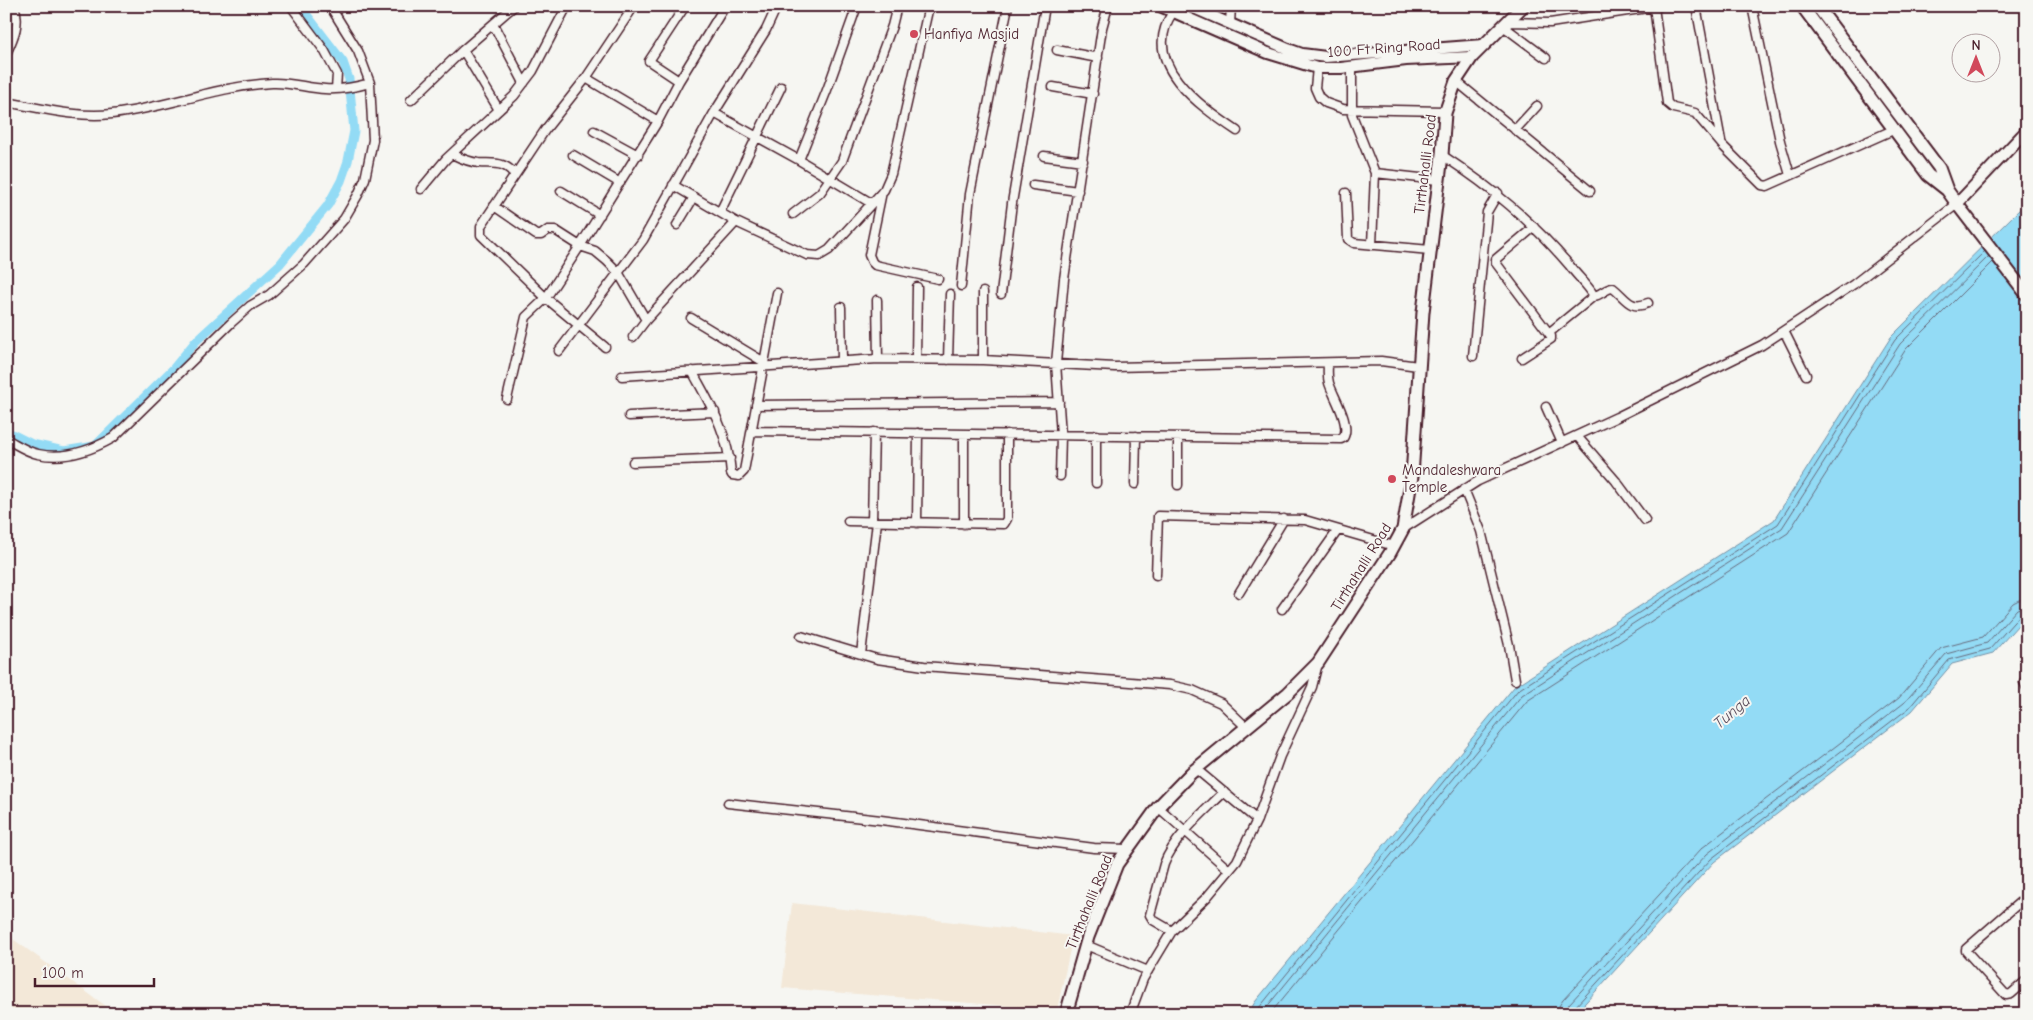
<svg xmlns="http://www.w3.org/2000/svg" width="2033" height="1020" font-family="'Comic Neue',sans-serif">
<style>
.built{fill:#f3e8d8}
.water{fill:#93dbf5;stroke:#7690a4}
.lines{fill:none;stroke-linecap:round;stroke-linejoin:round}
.shore{stroke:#676a7c;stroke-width:1}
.canal{stroke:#93dbf5;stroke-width:9}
.minor-casing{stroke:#4a1f2b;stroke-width:11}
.major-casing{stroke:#4a1f2b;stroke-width:14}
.highway-casing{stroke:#4a1f2b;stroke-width:15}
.minor{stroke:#f6f6f2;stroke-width:8}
.major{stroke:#f6f6f2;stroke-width:10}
.highway{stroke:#f6f6f2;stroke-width:11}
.poi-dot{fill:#d1495b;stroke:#f6f6f2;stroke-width:2}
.labels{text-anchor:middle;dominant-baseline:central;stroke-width:4;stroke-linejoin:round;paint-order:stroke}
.poi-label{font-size:15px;fill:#4a1f2b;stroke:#f6f6f2;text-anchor:start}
.street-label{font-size:15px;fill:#4a1f2b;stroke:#f6f6f2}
.water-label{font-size:16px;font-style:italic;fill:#5c4e5e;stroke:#f6f6f2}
</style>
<rect width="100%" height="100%" fill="#f6f6f2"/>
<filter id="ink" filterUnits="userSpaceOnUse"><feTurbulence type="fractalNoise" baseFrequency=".02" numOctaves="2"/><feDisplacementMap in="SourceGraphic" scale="10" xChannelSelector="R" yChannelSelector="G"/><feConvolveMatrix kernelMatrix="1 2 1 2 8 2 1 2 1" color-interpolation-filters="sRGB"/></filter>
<g filter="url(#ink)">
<path class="built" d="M792,903L1073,936L1057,1010L782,988Z
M6,934L117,1014H6Z"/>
<path class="water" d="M2027,202V615L1993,653L1952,664L1912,711L1714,862L1575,1014H1248L1255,1002L1514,687L1774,520L1891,337Z"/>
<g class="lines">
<path class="shore" d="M1254,1014L1518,690L1778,524L1895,340L1985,251
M1261,1014L1522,695L1782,528L1900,344L1989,256
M1270,1014L1527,701L1788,533L1906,349L1993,262
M1558,1014L1559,1006L1563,1000L1702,848L1899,698L1941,648L1983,637L2013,603L2019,600L2027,599
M1566,1014L1569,1004L1707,854L1904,703L1946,654L1987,643L2017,609L2027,606
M1572,1014L1574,1008L1711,859L1909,708L1949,660L1990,649L2021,614L2027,613"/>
<path class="canal" d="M6,431L32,444L64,451L95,446L173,369L195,342L280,264L328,205L341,181L348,161L354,131L349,79L343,62L300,6"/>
<g class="minor-casing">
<path id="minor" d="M291,6L324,50L337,74L336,89
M1696,6L1721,141
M1752,6L1780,141L1790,175
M1654,7L1667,103L1673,108L1695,113L1723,146L1762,185L1767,186L1893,130
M1173,12C1138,63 1200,106 1237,131
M1507,22L1550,23L1660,6
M493,24L524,83
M1230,24L1231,6
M1503,26L1546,58
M463,50L499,110
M1057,50L1098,58
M6,54C13,39 21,23 14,6
M1352,67V115L1375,173L1372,245
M1317,68L1315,88L1319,97L1326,103L1343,109L1445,111
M586,78L658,121
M679,81L649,61L685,6
M1456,81L1590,191
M1053,87L1093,94
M411,100L463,50L514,6
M6,102C41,108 76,118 112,114C166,108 217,86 272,83C290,82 307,88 325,89C340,90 356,87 370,83
M714,113L799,160L871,203
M1515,130L1537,106
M594,131L638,155
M452,154C460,158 469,162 479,163C494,164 505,161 515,175
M573,155L620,183
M1442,155C1492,188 1531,220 1570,266C1577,276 1588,285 1594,296
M1044,156L1083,161
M799,160L827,90L857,6
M1375,173L1438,180
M673,185L736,222L807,255L819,256L829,250L884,190L891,174L929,6
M1033,185L1078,191
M421,189L446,159L514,96L533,71L567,6
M561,191L600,215
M882,192L869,255L872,262L875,265L938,279
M1346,193L1348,239L1354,243L1430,250
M494,206L536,235H541L548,230H555L580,246L595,251L607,261L618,272L646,320
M720,212L781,87
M793,214L820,193L842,161L892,26L897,6
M677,225L694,197
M961,286L970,194L1008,6
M1001,294L1012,203L1045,6
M877,300L878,359
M841,307L842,360
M691,318L764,362
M1784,331L1806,375
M1550,332L1594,296C1601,295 1606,288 1613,288C1626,298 1630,311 1648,303
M633,337L646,320L736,222
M605,347L546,298L481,235V226L545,130L586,78L634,6
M559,351L643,240L714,113L766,30L777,6
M1473,356L1487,212L1498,193
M1522,358L1551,339V336L1496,263V259L1534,227
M916,359L917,287
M948,360L950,294
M983,360V292
M692,371C711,406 728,432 731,473L732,475L739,476L744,471L777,293
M622,376L878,359L983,360L1115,367L1381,361L1418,366
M507,399L526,317L546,298L580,246L658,121L679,81L725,6
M756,405L1059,402
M1546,407L1562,443
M629,416L715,412
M752,431L1341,439L1343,438C1352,425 1333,396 1329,383C1327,376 1328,370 1328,363
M964,434V524
M1577,436L1616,481L1645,520
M1178,437V485
M6,439C16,444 27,452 38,454C65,460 90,451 113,438L231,323L250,306L269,295L304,264L344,219L358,195L365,179L373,140L370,83L358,51L330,6
M633,462L730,458
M1060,476L1061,435L1056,363L1064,279L1102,28L1108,6
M1096,483V435
M1135,484L1136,436
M1464,489L1481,531L1509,645L1515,680
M848,521L1004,524L1007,519V434
M872,522L874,432
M917,523L918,433
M1403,529L1478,481L1617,417L1762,345L1854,284L1957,204
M1156,575L1158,516L1305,520L1394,546
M1239,593L1284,519
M1282,609L1338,530
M801,636L877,659L924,666L1170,685L1192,690L1221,703L1246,727
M861,654L877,522
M2027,677L2024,682L2027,688
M1196,769L1257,820
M728,803L881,820L1094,848L1128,849
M1158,807L1229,870
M2027,896L1966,949V951L2006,995L2011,994L2027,980
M1172,931L1153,920L1150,915L1164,864C1175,836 1203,813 1224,792
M1086,945L1148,971
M1130,1014L1143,979L1172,931L1207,897L1237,861L1257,820L1280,756L1312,687L1318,663"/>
</g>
<g class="major-casing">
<path id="major" d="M1160,6L1268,53L1317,68H1341L1406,60L1472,57
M1189,6L1288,49L1302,54L1326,57L1483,45
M1957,204L2027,130"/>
</g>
<g class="highway-casing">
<path id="highway" d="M1802,6L1928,175L1947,190
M1817,6L1939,168L1947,190L1957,204L2027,295
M1066,1014L1088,937L1117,864L1158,807L1191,773L1288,693L1318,663L1390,553L1403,529L1412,476L1423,312L1442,155L1445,113L1456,81L1472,57L1523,6"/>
</g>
<use href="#minor" class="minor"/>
<use href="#major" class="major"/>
<use href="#highway" class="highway"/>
</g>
</g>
<g class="poi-dot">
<circle cx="914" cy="34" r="5"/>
<circle cx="1392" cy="479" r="5"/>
</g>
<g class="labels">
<g class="poi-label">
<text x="924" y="34">Hanfiya Masjid</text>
<text x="1402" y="470">Mandaleshwara<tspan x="1402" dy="17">Temple</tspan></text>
</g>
<g class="street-label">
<text transform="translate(1384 48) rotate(-4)">100 Ft Ring Road</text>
<text transform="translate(1425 164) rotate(-83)">Tirthahalli Road</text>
<text transform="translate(1361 567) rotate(-58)">Tirthahalli Road</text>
<text transform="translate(1089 902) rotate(-68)">Tirthahalli Road</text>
</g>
<g class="water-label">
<text transform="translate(1732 712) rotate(-40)">Tunga</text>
</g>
</g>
<rect width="2033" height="1020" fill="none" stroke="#f6f6f2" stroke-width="25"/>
<rect x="12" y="12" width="2008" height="995" fill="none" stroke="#4a1f2b" stroke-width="2" filter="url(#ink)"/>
<g transform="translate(1976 58)"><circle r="24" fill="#f6f6f2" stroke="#b1a0a2"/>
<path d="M0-4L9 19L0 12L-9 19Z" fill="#d1495b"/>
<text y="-8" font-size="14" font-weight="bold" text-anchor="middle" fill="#4a1f2b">N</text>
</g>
<path d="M35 978v8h119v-8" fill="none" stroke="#4a1f2b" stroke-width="2.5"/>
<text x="42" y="978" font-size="15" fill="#4a1f2b" stroke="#f6f6f2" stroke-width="4" paint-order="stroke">100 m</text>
</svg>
